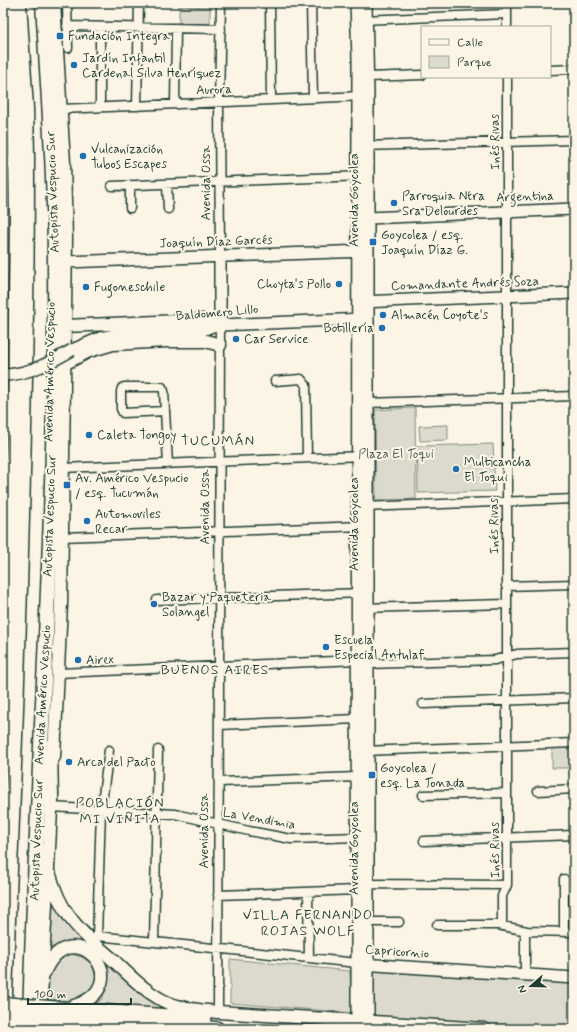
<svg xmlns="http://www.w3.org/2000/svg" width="577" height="1032" font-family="Mynerve,sans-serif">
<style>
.green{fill:#dcdacc;stroke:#7e8c80}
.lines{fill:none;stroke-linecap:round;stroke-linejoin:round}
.street-casing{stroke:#1f3d34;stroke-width:11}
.secondary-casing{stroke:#1f3d34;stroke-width:14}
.primary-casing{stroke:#1f3d34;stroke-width:15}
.highway-casing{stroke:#1f3d34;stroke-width:17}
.street{stroke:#fcf5e5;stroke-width:8}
.secondary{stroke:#fcf5e5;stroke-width:11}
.primary{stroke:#fcf5e5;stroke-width:12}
.highway{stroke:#fcf5e5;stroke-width:14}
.secondary-bridge-casing{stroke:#1f3d34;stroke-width:14;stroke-linecap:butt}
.primary-bridge-casing{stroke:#1f3d34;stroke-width:15;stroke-linecap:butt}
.highway-bridge-casing{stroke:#1f3d34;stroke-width:17;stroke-linecap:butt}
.secondary-bridge{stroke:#fcf5e5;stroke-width:11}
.primary-bridge{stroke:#fcf5e5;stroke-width:12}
.highway-bridge{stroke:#fcf5e5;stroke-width:14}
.poi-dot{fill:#1f6fb2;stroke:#fcf5e5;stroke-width:1.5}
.labels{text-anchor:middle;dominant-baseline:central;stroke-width:4;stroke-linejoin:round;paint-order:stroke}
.poi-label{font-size:13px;fill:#1f3d34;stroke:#fcf5e5;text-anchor:start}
.street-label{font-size:13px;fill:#1f3d34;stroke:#fcf5e5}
.park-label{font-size:13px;fill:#455c52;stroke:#fcf5e5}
.neighbourhood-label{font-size:14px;letter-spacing:1px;fill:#1f3d34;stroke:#fcf5e5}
</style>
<rect width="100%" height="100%" fill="#fcf5e5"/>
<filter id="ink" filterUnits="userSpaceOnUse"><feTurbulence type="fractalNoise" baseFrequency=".025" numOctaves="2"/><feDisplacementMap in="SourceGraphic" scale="8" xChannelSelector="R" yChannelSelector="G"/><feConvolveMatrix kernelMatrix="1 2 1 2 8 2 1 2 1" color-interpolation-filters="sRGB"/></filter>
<g filter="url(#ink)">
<path class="green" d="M179,6L210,7V24L179,23Z
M415,408L416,499L376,500L375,410Z
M448,425V440L420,441L419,426Z
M493,444L495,491L418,493L417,446Z
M552,748H573V768H552Z
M51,892L61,913L169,1006V1014L90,1008L102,999L107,985L106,970L84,944L48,958Z
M71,954L82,957L91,963L95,974L96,980L93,989L75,1001L47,999C48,978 46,959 71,954Z
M230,959L350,971L352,1013L230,1003Z
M371,970L574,982V1029L453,1021L376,1018L370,1015Z"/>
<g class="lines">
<g class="street-casing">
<path id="street" d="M67,3L68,48
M270,3L271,100
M311,3L313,98
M362,20L507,14
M67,26L221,29
M507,27V3
M550,70L574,69
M368,77L422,75
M175,104L176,28
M137,106L139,3
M100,107V27
M61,109L363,96
M363,146L574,140
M167,184L168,209
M130,185V208
M112,186L363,176
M220,256L219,102L221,3
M275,381L301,379L306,385L307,458
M124,387H162L164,391L165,411L123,413L121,409V391L122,388Z
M368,403L574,396
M165,411L168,464
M62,468L363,456
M363,507L574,499
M62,537L363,526
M506,586L574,584
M157,600L363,593
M363,608L506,604
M58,673L358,660L368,664L495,660L517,654L574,652
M423,704L574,698
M219,725L357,719
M109,750L101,810L97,936L357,963
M363,751L574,743
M219,782L357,777
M538,791L574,789
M423,795L507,793
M51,807L175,814L249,831L291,839L361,837
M424,841L574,835
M564,879V932
M308,892L309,958
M218,895L357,890L368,884L507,885
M368,922H399
M437,925H498L527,931L574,932
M502,925V896L507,885V77
M525,931V975
M154,942L158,750
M218,1012L220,325"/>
</g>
<g class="secondary-casing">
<path id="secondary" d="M356,3L358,58L357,1020
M366,3L368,96V1021
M3,163H16
M368,218L574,209
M66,262L365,251
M361,302L574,293
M220,325V256
M72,350L100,338L126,333L184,330L220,325L364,319
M361,964L574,978"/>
</g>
<g class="primary-casing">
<path id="primary" d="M54,3L64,163L66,239L61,604L54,757
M65,326L203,320L220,325
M179,339L209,327
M64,364L89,351L113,344L167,341H206L220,345
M3,763L13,430L16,219L14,109L8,3
M50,875C54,889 60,904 69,916C80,932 96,945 110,957C126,972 142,989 162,1000C179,1009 199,1010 218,1012L484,1029
M44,973C71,907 143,986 71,1007
M49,1007L205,1018
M40,1017L52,792"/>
</g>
<g class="highway-casing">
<path id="highway" d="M6,670L11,644
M50,747L51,801
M4,1017C16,730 27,444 27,157L26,108L19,3
M48,1017L217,1029
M30,1018C37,766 57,515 55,263C55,176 48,90 43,3"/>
</g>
<use href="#street" class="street"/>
<use href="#secondary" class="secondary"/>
<use href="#primary" class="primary"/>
<use href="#highway" class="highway"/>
<g class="secondary-bridge-casing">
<path id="secondary-bridge" d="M7,375C32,373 51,362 72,350"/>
</g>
<g class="primary-bridge-casing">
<path id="primary-bridge" d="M3,1003L49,1007"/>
</g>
<g class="highway-bridge-casing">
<path id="highway-bridge" d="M3,1013L48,1017
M3,1026L38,1029"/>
</g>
<use href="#secondary-bridge" class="secondary-bridge"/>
<use href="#primary-bridge" class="primary-bridge"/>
<use href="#highway-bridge" class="highway-bridge"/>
</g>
</g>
<g class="poi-dot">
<rect x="56" y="32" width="8" height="8" rx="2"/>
<circle cx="74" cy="65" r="4"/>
<circle cx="83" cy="156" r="4"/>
<circle cx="394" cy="203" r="4"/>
<rect x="369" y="238" width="8" height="8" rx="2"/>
<circle cx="339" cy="284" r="4"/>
<circle cx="86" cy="287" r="4"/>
<circle cx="383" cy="315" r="4"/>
<circle cx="382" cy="328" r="4"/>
<circle cx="236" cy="339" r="4"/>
<circle cx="89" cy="435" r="4"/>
<circle cx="456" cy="469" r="4"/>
<rect x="63" y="481" width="8" height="8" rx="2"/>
<circle cx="87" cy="521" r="4"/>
<circle cx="154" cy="604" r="4"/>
<circle cx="326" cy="647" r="4"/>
<circle cx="78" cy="660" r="4"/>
<circle cx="69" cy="762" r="4"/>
<rect x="368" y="771" width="8" height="8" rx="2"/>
</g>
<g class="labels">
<g class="poi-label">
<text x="68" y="36">Fundación Integra</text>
<text x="82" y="58">Jardín Infantil<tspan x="82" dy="15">Cardenal Silva Henríquez</tspan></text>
<text x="91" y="149">Vulcanización<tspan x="91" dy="15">Tubos Escapes</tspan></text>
<text x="402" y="196">Parroquia Ntra<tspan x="402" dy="15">Sra Delourdes</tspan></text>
<text x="381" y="235">Goycolea / esq.<tspan x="381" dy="15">Joaquín Díaz G.</tspan></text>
<text x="331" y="284" text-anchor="end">Choyta's Pollo</text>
<text x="94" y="287">Fugoneschile</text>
<text x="391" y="315">Almacén Coyote's</text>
<text x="374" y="328" text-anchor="end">Botillería</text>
<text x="244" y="339">Car Service</text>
<text x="97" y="435">Caleta Tongoy</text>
<text x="464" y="462">Multicancha<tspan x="464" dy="15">El Toqui</tspan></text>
<text x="75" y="478">Av. Américo Vespucio<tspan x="75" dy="15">/ esq. Tucumán</tspan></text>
<text x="95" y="514">Automoviles<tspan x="95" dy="15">Recar</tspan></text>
<text x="162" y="597">Bazar y Paqueteria<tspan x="162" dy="15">Solangel</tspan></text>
<text x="334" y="640">Escuela<tspan x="334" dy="15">Especial Antulaf</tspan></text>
<text x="86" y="660">Airex</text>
<text x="77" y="762">Arca del Pacto</text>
<text x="380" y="768">Goycolea /<tspan x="380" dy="15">esq. La Tonada</tspan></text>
</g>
<g class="street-label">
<text transform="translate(214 90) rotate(-2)">Aurora</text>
<text transform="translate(495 142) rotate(-90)">Inés Rivas</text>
<text transform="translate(206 183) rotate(-90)">Avenida Ossa</text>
<text transform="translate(53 192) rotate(-92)">Autopista Vespucio Sur</text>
<text transform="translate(525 197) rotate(-2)">Argentina</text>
<text transform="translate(354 200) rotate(-90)">Avenida Goycolea</text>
<text transform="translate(216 242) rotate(-2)">Joaquín Díaz Garcés</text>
<text transform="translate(465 284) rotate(-2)">Comandante Andrés Soza</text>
<text transform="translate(217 313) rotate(-5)">Baldomero Lillo</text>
<text transform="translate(50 372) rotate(-89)">Avenida Américo Vespucio</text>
<text transform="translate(205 507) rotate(-90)">Avenida Ossa</text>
<text transform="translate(50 516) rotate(-88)">Autopista Vespucio Sur</text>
<text transform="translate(354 524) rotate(-90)">Avenida Goycolea</text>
<text transform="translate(494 526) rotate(-90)">Inés Rivas</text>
<text transform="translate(43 695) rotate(-87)">Avenida Américo Vespucio</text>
<text transform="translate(259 819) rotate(10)">La Vendimia</text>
<text transform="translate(204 831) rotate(-90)">Avenida Ossa</text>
<text transform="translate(37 840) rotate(-88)">Autopista Vespucio Sur</text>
<text transform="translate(354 848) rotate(-90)">Avenida Goycolea</text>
<text transform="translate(495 850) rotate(-90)">Inés Rivas</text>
<text transform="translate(397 952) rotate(4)">Capricornio</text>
</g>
<g class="park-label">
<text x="396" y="454">Plaza El Toqui</text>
</g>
<g class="neighbourhood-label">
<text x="218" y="441">TUCUMÁN</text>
<text x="215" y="670">BUENOS AIRES</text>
<text x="120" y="803">POBLACIÓN<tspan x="120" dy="16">MI VIÑITA</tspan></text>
<text x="308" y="915">VILLA FERNANDO<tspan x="308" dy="16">ROJAS WOLF</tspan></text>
</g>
</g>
<rect width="577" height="1032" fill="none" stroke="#fcf5e5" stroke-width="16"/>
<rect x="8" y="8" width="561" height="1016" fill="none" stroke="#1f3d34" stroke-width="1.5" filter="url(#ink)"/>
<rect x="421" y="26" width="130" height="52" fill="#fcf5e5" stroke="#a4ab9e"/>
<rect x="429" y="39" width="20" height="6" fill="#fcf5e5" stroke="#a4ab9e"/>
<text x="457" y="46" font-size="12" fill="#1f3d34">Calle</text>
<rect x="429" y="56" width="20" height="12" fill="#dcdacc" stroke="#a4ab9e"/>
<text x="457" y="66" font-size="12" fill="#1f3d34">Parque</text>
<g transform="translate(531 986) rotate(250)" stroke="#fcf5e5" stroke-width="3" paint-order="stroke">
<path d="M0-3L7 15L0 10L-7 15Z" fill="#1f3d34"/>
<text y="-6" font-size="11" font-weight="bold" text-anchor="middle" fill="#1f3d34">N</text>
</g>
<path d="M28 998v6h103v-6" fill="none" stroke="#1f3d34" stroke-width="2"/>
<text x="34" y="998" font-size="12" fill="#1f3d34" stroke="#fcf5e5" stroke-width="3" paint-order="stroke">100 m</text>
</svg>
